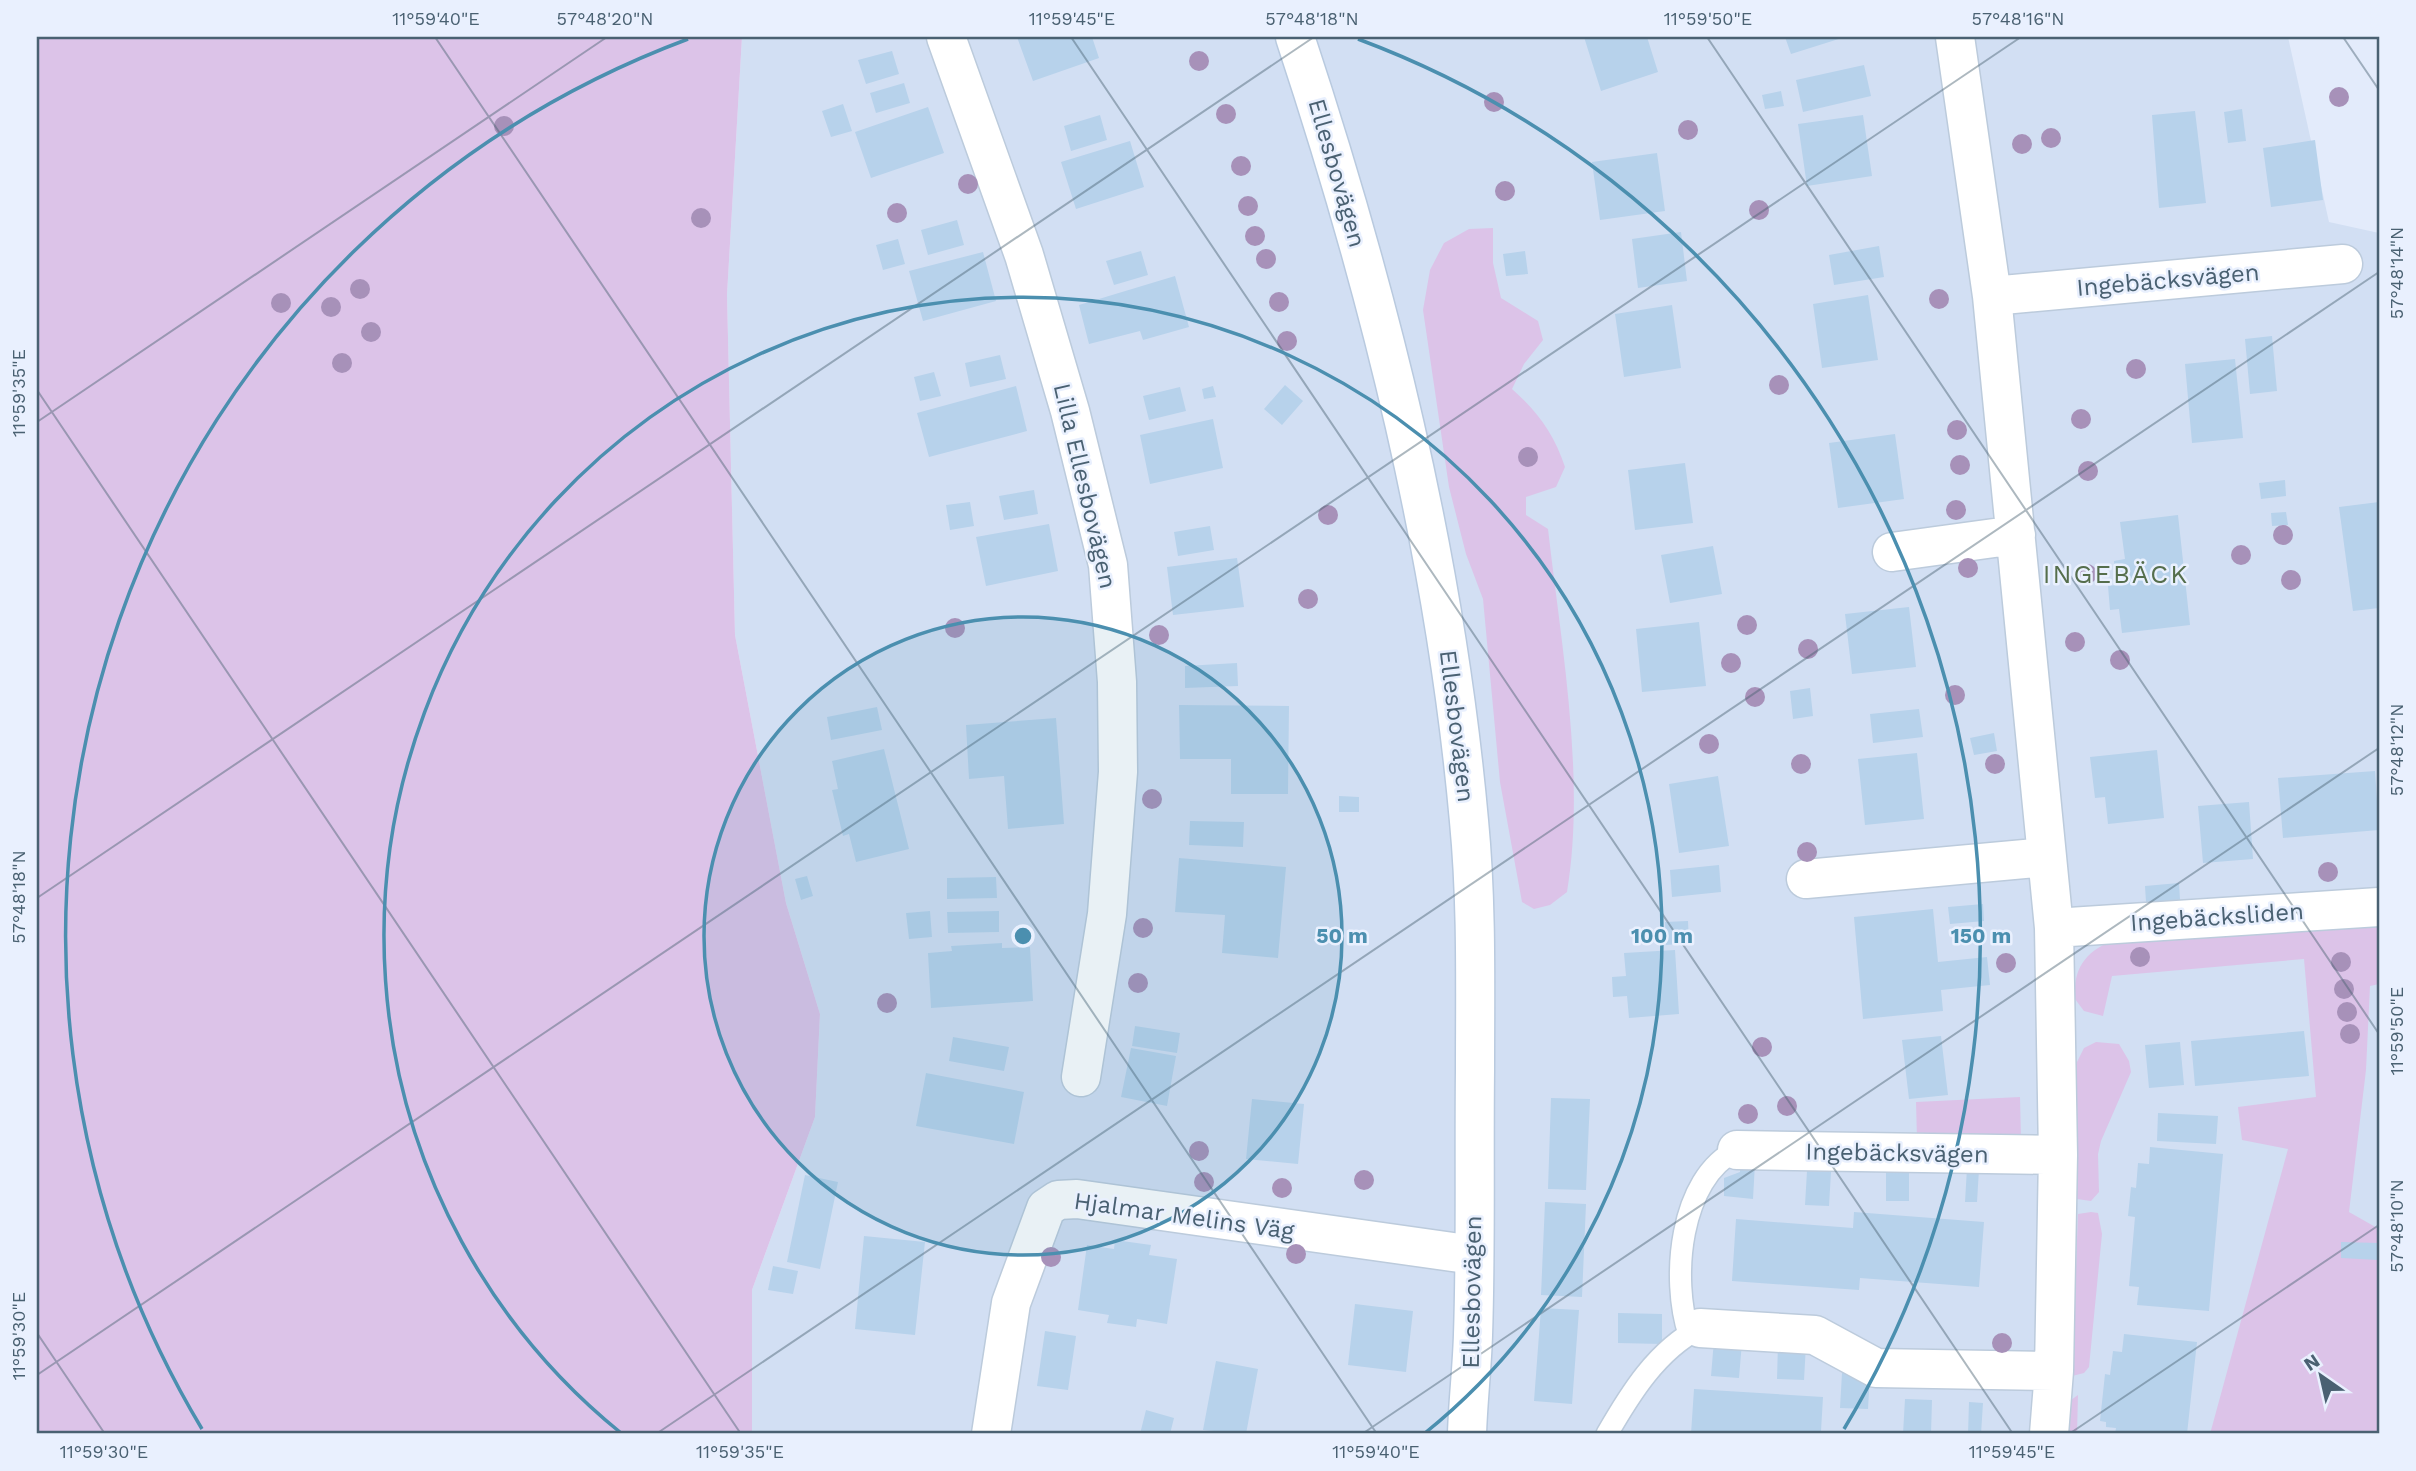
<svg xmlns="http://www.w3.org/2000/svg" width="2416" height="1471" font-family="'Work Sans',sans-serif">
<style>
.residential{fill:#d2dff3}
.green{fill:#dcc3e8}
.building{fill:#b7d2eb}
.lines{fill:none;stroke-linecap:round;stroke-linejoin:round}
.lane-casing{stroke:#bccbdc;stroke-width:24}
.street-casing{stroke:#bccbdc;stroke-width:41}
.secondary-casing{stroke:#b9cadf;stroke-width:41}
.lane{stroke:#fff;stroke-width:21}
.street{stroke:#fff;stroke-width:38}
.secondary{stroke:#fff;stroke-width:38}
.tree{fill:#a791b9}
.ticks{fill:none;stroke:#4a6172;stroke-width:2;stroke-opacity:0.45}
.ring{fill:none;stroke:#4b8faf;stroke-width:3.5}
.labels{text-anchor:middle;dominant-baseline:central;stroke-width:5;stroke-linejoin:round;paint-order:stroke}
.street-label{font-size:24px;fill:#4a6172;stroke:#e9f0fe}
.neighbourhood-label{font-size:26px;letter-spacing:2px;fill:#556e4c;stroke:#e9f0fe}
.centre{fill:#4b8faf;stroke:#e9f0fe;stroke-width:3.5}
.ring-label{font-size:21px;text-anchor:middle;font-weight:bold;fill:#4b8faf;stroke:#e9f0fe;stroke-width:5;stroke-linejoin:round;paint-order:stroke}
.neatline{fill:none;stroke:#4a6172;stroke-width:2.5}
.ticks-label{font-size:18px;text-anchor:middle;fill:#4a6172}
</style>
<rect width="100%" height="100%" fill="#e3ebfb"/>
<path class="residential" d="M742,37H2288L2329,222L2379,233V1292L2256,1434H752V1290L815,1117L820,1014L786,903L735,635L727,295Z"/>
<path class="green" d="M37,37H742L727,295L735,635L786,903L820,1014L815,1117L752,1290V1434H37Z
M1493,228V263L1501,298L1538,321L1543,340L1524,364L1512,389C1538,412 1554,434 1565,467L1556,487L1526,497V515L1548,529C1561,644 1586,778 1567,892L1550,905L1534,909L1522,902L1500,782L1483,599L1466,554L1449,487L1423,310L1430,270L1444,243L1469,229Z
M2379,920V984L2370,986L2366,1070L2349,1212L2379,1229V1434H2210L2288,1149L2242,1140L2238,1107L2316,1097L2304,959L2112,976L2103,1016L2084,1011L2075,999C2073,967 2086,951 2116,939Z
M2096,1042L2119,1044L2129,1061L2131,1072L2101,1141L2098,1154L2099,1192L2091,1201L2077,1199L2075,1066L2084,1048Z
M2020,1097L2021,1140L1917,1139L1916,1102Z
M2091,1212L2098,1213L2102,1234L2089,1367L2084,1373L2072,1376L2078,1214Z
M2078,1395L2077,1434H2068L2071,1400Z"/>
<path class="building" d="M1017,37H1092L1099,58L1033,81Z
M1584,37H1647L1658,72L1601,91Z
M1785,37H1845L1791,54Z
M892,51L899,74L866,84L858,60Z
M1864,65L1871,96L1803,112L1796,80Z
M904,83L910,103L876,113L870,93Z
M1781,91L1784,106L1765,109L1762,95Z
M843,104L852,131L831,137L822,111Z
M928,107L944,153L871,178L855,132Z
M2242,109L2246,141L2228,143L2224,112Z
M2195,111L2206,203L2159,208L2152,115Z
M1100,115L1107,140L1071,151L1064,126Z
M1863,115L1872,176L1807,186L1798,124Z
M2315,140L2323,200L2271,207L2263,148Z
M1130,141L1144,187L1076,209L1061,162Z
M1657,153L1665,211L1600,220L1592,162Z
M957,220L964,245L928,255L921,230Z
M1681,232L1687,281L1638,288L1632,239Z
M898,239L905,264L883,270L876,245Z
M1879,246L1884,277L1834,285L1829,255Z
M1141,251L1148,275L1114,285L1106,261Z
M1525,251L1528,274L1506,276L1503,254Z
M983,252L996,301L923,321L909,271Z
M1175,276L1189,327L1143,340L1140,331L1089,344L1079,305Z
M1868,295L1878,360L1822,368L1813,304Z
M1672,305L1681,368L1624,377L1615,314Z
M2272,336L2277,391L2250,394L2245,339Z
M1000,355L1006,379L970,387L965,363Z
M2235,359L2243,438L2192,443L2185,364Z
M934,372L941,396L920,401L914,377Z
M1285,385L1303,401L1282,425L1264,409Z
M1016,386L1027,431L929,457L917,413Z
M1213,386L1216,397L1204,399L1202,389Z
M1180,387L1186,411L1149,420L1143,396Z
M1213,419L1223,468L1150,484L1140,435Z
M1895,434L1904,499L1838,508L1829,443Z
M1685,463L1693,523L1635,530L1628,470Z
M2285,480L2286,496L2261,499L2259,483Z
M1034,490L1038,514L1004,520L999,496Z
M970,502L974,526L950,530L946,505Z
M2379,502V608L2353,611L2339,507Z
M2286,512L2288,525L2272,526L2271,513Z
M2178,515L2190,625L2122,633L2119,609L2110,610L2108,586L2116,585L2114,561L2125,559L2120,522Z
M1049,524L1058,571L986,586L976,537Z
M1210,526L1214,550L1178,556L1174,532Z
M1713,546L1722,594L1670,603L1661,555Z
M1237,558L1244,607L1173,615L1167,567Z
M1909,607L1916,667L1852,674L1845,614Z
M1699,622L1706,686L1642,692L1636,629Z
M1237,663L1238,686L1185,688V666Z
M1810,688L1813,716L1793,719L1790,691Z
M1179,705L1289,706L1288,794H1231V759H1180Z
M877,707L882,730L831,740L827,717Z
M1919,709L1923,737L1873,743L1870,714Z
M1056,718L1064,824L1008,829L1004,776L969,779L966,725Z
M1994,733L1997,751L1974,755L1970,738Z
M884,749L909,849L856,862L849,834L843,836L832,790L838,789L832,761Z
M2157,750L2164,818L2108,824L2105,797L2095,798L2090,757Z
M1917,753L1924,819L1865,825L1858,759Z
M2375,771L2379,830L2283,838L2278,778Z
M1718,776L1729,846L1679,853L1669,784Z
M1339,796L1359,797V812H1339Z
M2249,802L2253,859L2203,863L2198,806Z
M1190,821L1244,822L1243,847L1189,845Z
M1179,858L1286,867L1278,958L1222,953L1225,915L1175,912Z
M1719,865L1721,892L1672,897L1670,870Z
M807,876L813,896L801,900L795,879Z
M996,877L997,898L947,899V878Z
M2179,883L2180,900L2146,902L2145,886Z
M1983,904L1984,921L1950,924L1948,907Z
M1933,909L1938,962L1987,957L1990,985L1941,990L1943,1011L1863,1019L1854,917Z
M930,911L932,937L909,939L906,913Z
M999,911V932L948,933L947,912Z
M1688,921L1689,943L1666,945L1665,922Z
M1002,943V948L1030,947L1033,1001L931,1008L928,953L952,951L951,946Z
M1675,950L1679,1014L1629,1018L1627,996L1613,997L1612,977L1626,976L1624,953Z
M1135,1026L1180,1033L1177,1053L1132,1046Z
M2304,1031L2309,1076L2195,1086L2191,1041Z
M1941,1036L1948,1095L1909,1099L1902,1040Z
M953,1037L1009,1047L1004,1071L949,1061Z
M2180,1042L2184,1085L2149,1088L2145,1045Z
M1131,1048L1176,1056L1167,1106L1121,1097Z
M926,1073L1024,1092L1014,1144L916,1126Z
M1551,1098L1590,1099L1586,1190L1548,1189Z
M1252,1099L1304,1104L1298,1164L1246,1159Z
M2158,1113L2218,1116L2216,1144L2157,1141Z
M2150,1147L2223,1154L2209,1311L2137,1305L2139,1287L2129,1286L2135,1217L2128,1216L2131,1187L2136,1188L2138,1163L2149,1164Z
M1740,1163H1755L1753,1199L1724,1196V1178L1740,1172Z
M1886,1166L1909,1167V1201H1886Z
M1967,1168L1979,1169L1977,1202H1965Z
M1807,1171L1831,1172L1829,1206L1805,1205Z
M805,1175L838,1182L820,1269L787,1262Z
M1545,1202L1586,1204L1582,1297L1541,1295Z
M1854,1212L1984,1222L1979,1287L1860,1278L1859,1290L1732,1281L1736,1219L1853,1228Z
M864,1236L925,1242L915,1335L855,1329Z
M1115,1240L1151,1245L1149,1255L1177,1259L1167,1324L1137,1319L1136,1327L1107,1323L1109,1315L1078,1310L1087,1245L1114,1249Z
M2341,1242L2379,1243L2378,1260L2341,1258Z
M773,1266L798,1271L793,1294L768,1290Z
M1355,1304L1413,1311L1406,1372L1348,1365Z
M1541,1308L1579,1310L1572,1404L1534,1401Z
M1618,1313L1662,1314V1344L1618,1343Z
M1045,1331L1076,1336L1068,1390L1037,1386Z
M2124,1334L2197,1342L2187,1434H2115L2116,1428L2106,1427V1422L2100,1421L2105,1374L2110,1375L2113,1351L2122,1352Z
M1714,1340L1742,1342L1739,1378L1711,1376Z
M1778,1343L1806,1345L1804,1380L1777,1379Z
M1216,1361L1258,1369L1246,1434L1203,1430Z
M1842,1373L1870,1374L1868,1409L1840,1408Z
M1694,1389L1823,1397L1821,1431L1834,1434H1691Z
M1905,1399L1932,1400L1931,1434H1903Z
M1969,1402L1983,1403L1981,1434H1968Z
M1146,1410L1174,1418L1170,1434H1140Z"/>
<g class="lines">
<g class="lane-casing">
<path id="lane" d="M1689,1334C1671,1280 1679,1178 1737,1150
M1607,1434C1630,1394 1657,1350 1700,1328"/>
</g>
<g class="street-casing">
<path id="street" d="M946,37L1024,255L1070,411L1108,565L1117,682L1118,772L1107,914L1081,1077
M1955,37L1992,296L2054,928L2058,1155L2054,1371L2049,1434
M1992,296L2343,264
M1892,552L2016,535
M1806,879L2047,857
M2054,928L2379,907
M1737,1150L2058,1155
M1700,1328L1815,1335L1876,1368L2054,1371
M991,1434L1011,1303L1046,1208L1058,1200L1077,1199L1474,1255"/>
</g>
<g class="secondary-casing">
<path id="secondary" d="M1295,37C1379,291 1445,554 1469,821C1477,904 1475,988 1475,1071C1474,1159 1476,1247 1473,1335C1472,1368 1468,1401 1467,1434"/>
</g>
<use href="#lane" class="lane"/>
<use href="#street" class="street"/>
<use href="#secondary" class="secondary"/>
</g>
<g class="tree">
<circle cx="1199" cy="61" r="10"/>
<circle cx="2339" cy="97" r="10"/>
<circle cx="1494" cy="102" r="10"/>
<circle cx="1226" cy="114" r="10"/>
<circle cx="504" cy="126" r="10"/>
<circle cx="1688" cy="130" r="10"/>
<circle cx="2051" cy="138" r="10"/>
<circle cx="2022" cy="144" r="10"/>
<circle cx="1241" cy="166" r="10"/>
<circle cx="968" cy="184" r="10"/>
<circle cx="1505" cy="191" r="10"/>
<circle cx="1248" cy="206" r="10"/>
<circle cx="1759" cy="210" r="10"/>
<circle cx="897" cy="213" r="10"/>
<circle cx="701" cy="218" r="10"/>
<circle cx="1255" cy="236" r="10"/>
<circle cx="1266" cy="259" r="10"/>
<circle cx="360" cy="289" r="10"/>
<circle cx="1939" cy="299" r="10"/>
<circle cx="1279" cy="302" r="10"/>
<circle cx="281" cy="303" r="10"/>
<circle cx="331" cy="307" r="10"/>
<circle cx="371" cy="332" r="10"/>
<circle cx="1287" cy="341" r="10"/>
<circle cx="342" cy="363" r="10"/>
<circle cx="2136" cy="369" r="10"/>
<circle cx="1779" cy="385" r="10"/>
<circle cx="2081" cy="419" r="10"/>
<circle cx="1957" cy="430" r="10"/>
<circle cx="1528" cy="457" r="10"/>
<circle cx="1960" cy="465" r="10"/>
<circle cx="2088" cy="471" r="10"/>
<circle cx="1956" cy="510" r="10"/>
<circle cx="1328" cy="515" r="10"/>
<circle cx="2283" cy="535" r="10"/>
<circle cx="2241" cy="555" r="10"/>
<circle cx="1968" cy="568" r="10"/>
<circle cx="2087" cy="574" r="10"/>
<circle cx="2291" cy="580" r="10"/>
<circle cx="1308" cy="599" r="10"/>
<circle cx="1747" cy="625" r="10"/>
<circle cx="955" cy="628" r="10"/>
<circle cx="1159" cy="635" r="10"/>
<circle cx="2075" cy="642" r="10"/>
<circle cx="1808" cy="649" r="10"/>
<circle cx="2120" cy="660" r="10"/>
<circle cx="1731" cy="663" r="10"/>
<circle cx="1955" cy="695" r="10"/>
<circle cx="1755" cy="697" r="10"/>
<circle cx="1709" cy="744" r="10"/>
<circle cx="1801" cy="764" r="10"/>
<circle cx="1995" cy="764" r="10"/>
<circle cx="1152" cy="799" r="10"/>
<circle cx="1807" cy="852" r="10"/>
<circle cx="2328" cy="872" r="10"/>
<circle cx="1143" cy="928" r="10"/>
<circle cx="2140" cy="957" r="10"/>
<circle cx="2341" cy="962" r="10"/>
<circle cx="2006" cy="963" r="10"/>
<circle cx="1138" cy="983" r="10"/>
<circle cx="2344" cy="989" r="10"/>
<circle cx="887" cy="1003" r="10"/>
<circle cx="2347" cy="1012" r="10"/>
<circle cx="2350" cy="1034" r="10"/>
<circle cx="1762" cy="1047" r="10"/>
<circle cx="1787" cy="1106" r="10"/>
<circle cx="1748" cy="1114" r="10"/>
<circle cx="1199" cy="1151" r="10"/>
<circle cx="1364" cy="1180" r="10"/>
<circle cx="1204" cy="1182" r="10"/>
<circle cx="1282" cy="1188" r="10"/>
<circle cx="1296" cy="1254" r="10"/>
<circle cx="1051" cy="1257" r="10"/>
<circle cx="2002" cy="1343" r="10"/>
</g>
<path class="ticks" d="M435,37L1377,1434M1071,37L2013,1434M1707,37L2379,1034M2343,37L2379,90M37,390L741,1434M37,422L607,37M37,898L1314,37M37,1333L105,1434M37,1375L2021,37M656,1434L2379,272M1362,1434L2379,748M2069,1434L2379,1225"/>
<circle cx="1023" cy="936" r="319" fill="#4b8faf" fill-opacity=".12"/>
<g class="ring">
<circle cx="1023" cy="936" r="319"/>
<path d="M621 1433A639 639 0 1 1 1425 1433"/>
<path d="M202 1429A958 958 0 0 1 688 39M1358 39A958 958 0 0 1 1844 1429"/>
</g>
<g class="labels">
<g class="street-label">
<text transform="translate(1337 173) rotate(74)">Ellesbovägen</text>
<text transform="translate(2168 280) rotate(-5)">Ingebäcksvägen</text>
<text transform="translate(1085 486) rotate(77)">Lilla Ellesbovägen</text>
<text transform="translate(1457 726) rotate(83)">Ellesbovägen</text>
<text transform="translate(2217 917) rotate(-4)">Ingebäcksliden</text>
<text transform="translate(1897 1153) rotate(1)">Ingebäcksvägen</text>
<text transform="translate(1184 1216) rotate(8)">Hjalmar Melins Väg</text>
<text transform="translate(1472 1292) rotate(-89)">Ellesbovägen</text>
</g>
<g class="neighbourhood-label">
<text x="2116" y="574">INGEBÄCK</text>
</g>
</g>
<circle cx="1023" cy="936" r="10" class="centre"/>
<g class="ring-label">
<text x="1342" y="943">50 m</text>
<text x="1662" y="943">100 m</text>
<text x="1981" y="943">150 m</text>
</g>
<rect width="2416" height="1471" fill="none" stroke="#e9f0fe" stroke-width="77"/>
<g transform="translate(2321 1376) rotate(326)" stroke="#e9f0fe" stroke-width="5" paint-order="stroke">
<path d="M0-5L12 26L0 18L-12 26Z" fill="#4a6172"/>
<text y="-10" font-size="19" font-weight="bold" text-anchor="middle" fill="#4a6172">N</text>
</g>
<rect x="38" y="38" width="2340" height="1394" class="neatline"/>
<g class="ticks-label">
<text x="436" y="25">11°59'40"E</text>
<text x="605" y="25">57°48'20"N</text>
<text x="1072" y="25">11°59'45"E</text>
<text x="1312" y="25">57°48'18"N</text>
<text x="1708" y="25">11°59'50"E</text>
<text x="2018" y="25">57°48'16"N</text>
<text transform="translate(2397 273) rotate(-90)" y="6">57°48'14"N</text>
<text transform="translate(19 393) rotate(-90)" y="6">11°59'35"E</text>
<text transform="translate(2397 750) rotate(-90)" y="6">57°48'12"N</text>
<text transform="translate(19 897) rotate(-90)" y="6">57°48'18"N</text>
<text transform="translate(2397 1031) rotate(-90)" y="6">11°59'50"E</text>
<text transform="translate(2397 1226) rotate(-90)" y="6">57°48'10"N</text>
<text transform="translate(19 1336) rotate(-90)" y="6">11°59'30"E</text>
<text x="104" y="1458">11°59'30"E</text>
<text x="740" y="1458">11°59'35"E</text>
<text x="1376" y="1458">11°59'40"E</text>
<text x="2012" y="1458">11°59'45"E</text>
</g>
</svg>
